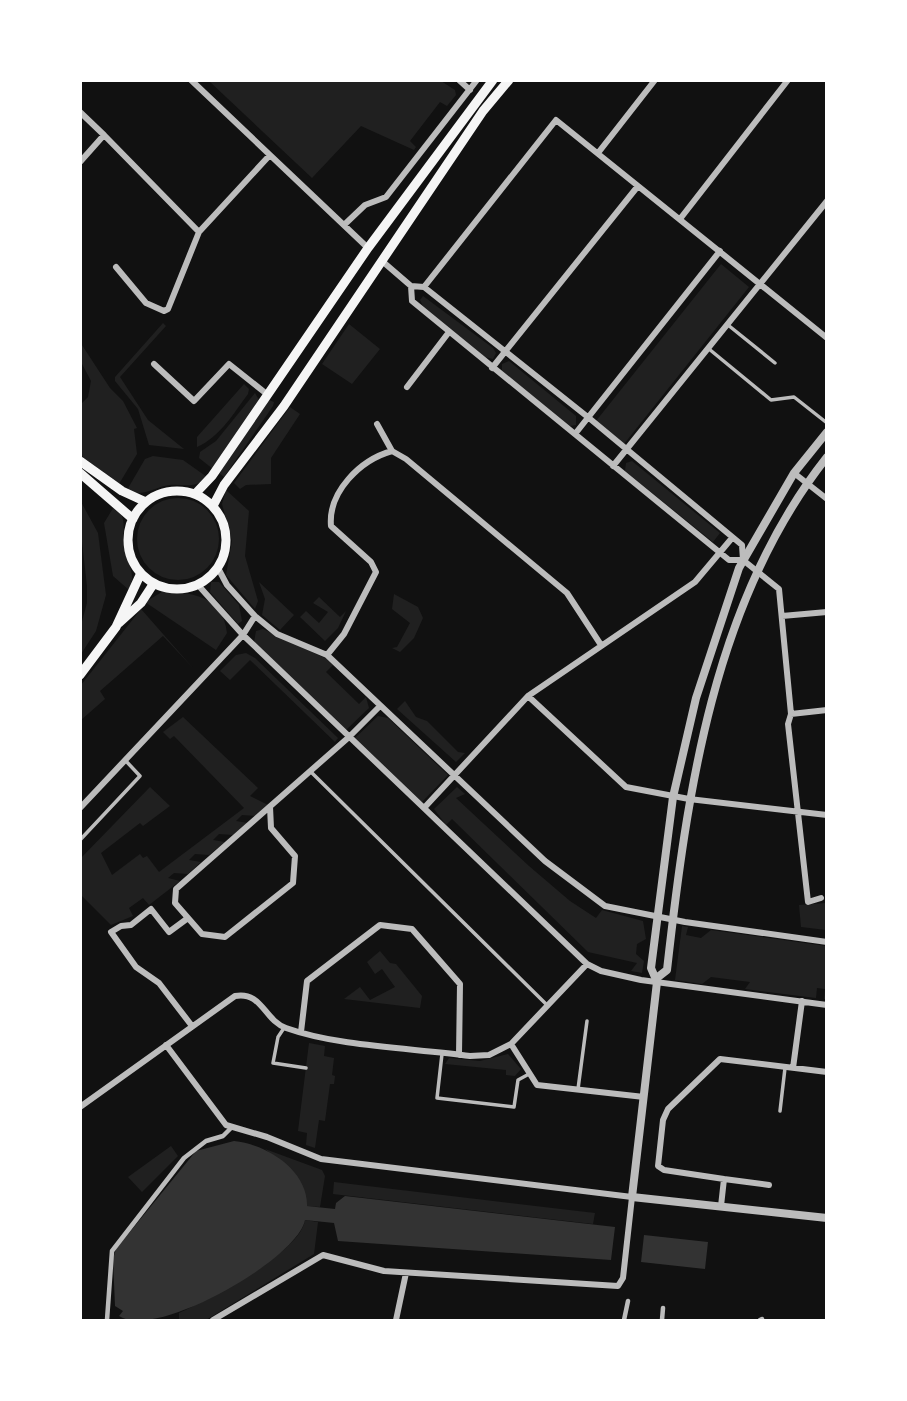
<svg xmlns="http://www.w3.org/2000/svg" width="907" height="1401" font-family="'Source Sans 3',sans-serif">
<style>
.green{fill:#202020}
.water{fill:#333}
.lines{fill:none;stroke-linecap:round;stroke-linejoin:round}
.service{stroke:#bcbcbc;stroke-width:3.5}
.pedestrian{stroke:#bcbcbc;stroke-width:4.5}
.minor{stroke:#bcbcbc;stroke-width:6}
.tertiary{stroke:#bcbcbc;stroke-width:8}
.secondary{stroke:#f5f5f5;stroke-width:9}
</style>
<rect width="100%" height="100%" fill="#111"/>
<path class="green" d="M209,81H441L455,90L456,95L447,106L440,102L410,141L416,147L414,150L361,126L312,178Z
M721,264L749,287L624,444L596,421Z
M423,296L493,348L496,353L493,359L485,357L423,306L420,300Z
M163,323L166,326L120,377L148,420L184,449L149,445L138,409L115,381V377Z
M349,324L380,349L352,384L322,364Z
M80,342L110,388L123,401L137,428L134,429L137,454L119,484L81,456V404L88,397L91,381L81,362Z
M509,361L576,416V425L570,426L502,371V364Z
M244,384L249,389L248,394C233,414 220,437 197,447V437Z
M255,393L259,400L213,469L199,458L200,452L216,441Z
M269,400L274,402L273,406L224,477L219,473Z
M290,407L300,414L271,458V484L246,485L240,489L234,483Z
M153,456L183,460L207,477C196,489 184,484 170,485C153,487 145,498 127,490L145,459Z
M632,461L720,533L713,542L625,471L626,463Z
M226,490L249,511L245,556L258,601L255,609L226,575L232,541L222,504Z
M137 539a41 41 0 1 1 82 0a41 41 0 1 1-82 0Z
M80,500L98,533L106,595L96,631L81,654V625L87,603V586L81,533Z
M115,505C128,519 122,530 124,547C127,564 137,573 129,590L113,576L104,523Z
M211,582H219L239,605L242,621L238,624L210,592Z
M259,582L294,615L280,630L262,615L265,599Z
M162,592C192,592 223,596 227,633L216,650L145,602Z
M394,594L418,607L423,618L414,638L400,652L392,648L397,647L410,623L392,609Z
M319,597L340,617L346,611L338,628L325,641L300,617L306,611L319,623L328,612L313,603Z
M141,609L193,668L163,636L100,691L105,699L81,720V685Z
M263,629L327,659L333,665L326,672L359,704L366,697L369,708L346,730L254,642L256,631Z
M246,653L255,658L338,738L335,742L250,660L230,680L220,671L236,655Z
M405,701L416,717L427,721L458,752L465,753L456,762L397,709Z
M378,716L388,718L448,775L422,802L355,738Z
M183,717L258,788L250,796L268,805L256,816L242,815L236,821L248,823L233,835L219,834L213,840L225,842L209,855L195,854L189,860L201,862L188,874L174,873L168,878L180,881L149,905L143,898L129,908L133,916L111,925L81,895L80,859L150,787L170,806L143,826L140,823L101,853L112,875L140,854L143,858L147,856L159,872L244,808L174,736L170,739L163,732Z
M457,787L465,794L456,798L529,866L570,901L596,918L602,910L643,921L646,939L637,944L636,954L644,961L642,973L631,971L637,963L588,952L452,819L446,825L434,809Z
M826,903V930L801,927L799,905Z
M682,926L688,927L686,935L701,938L711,930L826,946V999H824L825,989L817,988L816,998L745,989L750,982L711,977L702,984L675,980Z
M380,951L390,963L396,964L422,996L420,1008L344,999L360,987L370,1000L395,987L382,969L375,974L367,962Z
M309,1043L325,1046L324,1056L334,1058L332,1075L335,1076L334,1084H330L325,1121L319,1120L315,1148L306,1145L307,1133L298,1131Z
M508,1054L521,1069L515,1076L506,1075V1070L445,1064L449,1058L480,1061Z
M171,1146L178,1156L142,1192L128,1177Z
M265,1149L322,1170L325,1176L320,1207L306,1206C302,1172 288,1170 265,1149Z
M334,1182L595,1213L593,1224L333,1194Z
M305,1220L318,1222L314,1254L206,1320H179V1313C208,1300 301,1252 305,1220Z"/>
<path class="water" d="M234,1141C266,1144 308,1170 307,1206L335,1209L336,1203L345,1196L615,1227L611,1260L338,1241L334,1223L305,1220C298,1259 155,1341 119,1316L123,1311L115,1306L113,1259L116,1249L196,1151Z
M644,1235L708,1242L705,1269L641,1262Z"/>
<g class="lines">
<path class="service" d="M728,325L775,363
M709,349L771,400L794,397L827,423
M310,771L548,1006
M80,840L140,776L125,760
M284,1028L278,1037L273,1063L306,1068
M442,1054L437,1098L514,1107L518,1080L529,1074
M578,1089L587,1021
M780,1111L785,1068"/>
<path class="pedestrian" d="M107,1320L112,1251L184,1158L206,1141L223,1136L231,1128
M624,1320L628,1301
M662,1320L663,1308
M760,1320L762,1319"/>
<path class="minor" d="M191,80L368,248
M459,80L470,90
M80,112L104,135
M598,153L655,80
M80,162L104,135L199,232L168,309L164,311L146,303L116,267
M680,219L788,80
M344,225L365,205L386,197L477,80
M199,232L269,156
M382,261L411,286L424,287L589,418L742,545L743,560
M411,286L412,301L729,560H743
M424,287L556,120L827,338
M154,364L194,401L229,364L268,395
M492,368L638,186
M407,387L449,332
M377,424L392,451L406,459L567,593L601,645
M575,434L720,251
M613,466L827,201
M794,473L827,499
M743,560L779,589L791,714L788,724L808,902L821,898
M218,568L227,585L255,616L277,634L327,655L545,861L605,906L685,922L827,942
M198,585L243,635L587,964L601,971L641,980L827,1005
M782,616L827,612
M327,655L344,634L376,572L371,562L331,526C328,492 360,460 392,451
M528,696L626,787L689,799L827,815
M791,714L827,710
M270,807L271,828L295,856L293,883L225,937L202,934L175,903L176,889L349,737L380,706
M80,808L243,635L255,616
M424,808L528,696L695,582L732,538
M188,918L169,932L151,909L131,925L121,926L111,932L136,967L159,983L192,1026
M301,1032L307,981L380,925L412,929L460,984L459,1055
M511,1044L537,1085L644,1097
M166,1045L226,1125L267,1137L321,1159L632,1197L623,1278L618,1286L384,1271L323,1255L213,1320
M793,1068L802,1001
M80,1107L235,996C262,991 264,1020 286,1028C339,1047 414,1048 470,1056L489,1055L511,1044L587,964
M724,1179L769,1185
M721,1206L724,1179L664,1170L658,1166L663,1120L668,1109L720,1059L827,1072
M396,1320L406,1273"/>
<path class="tertiary" d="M827,432L794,473L739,568L696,698L673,797L651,968L657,982L632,1197L827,1218
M658,977L667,970C687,793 713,601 827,457"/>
<path class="secondary" d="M80,461L122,491L146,502
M80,473L133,519
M128 540a49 49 0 1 1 98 0a49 49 0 1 1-98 0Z
M195,494L212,476L368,248L493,80
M213,506L224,485L284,406L483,111L509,80
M119,623L141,603L154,583
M80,675L116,627L141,573"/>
</g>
<rect width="907" height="1401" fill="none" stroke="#ffffff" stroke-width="164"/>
</svg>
